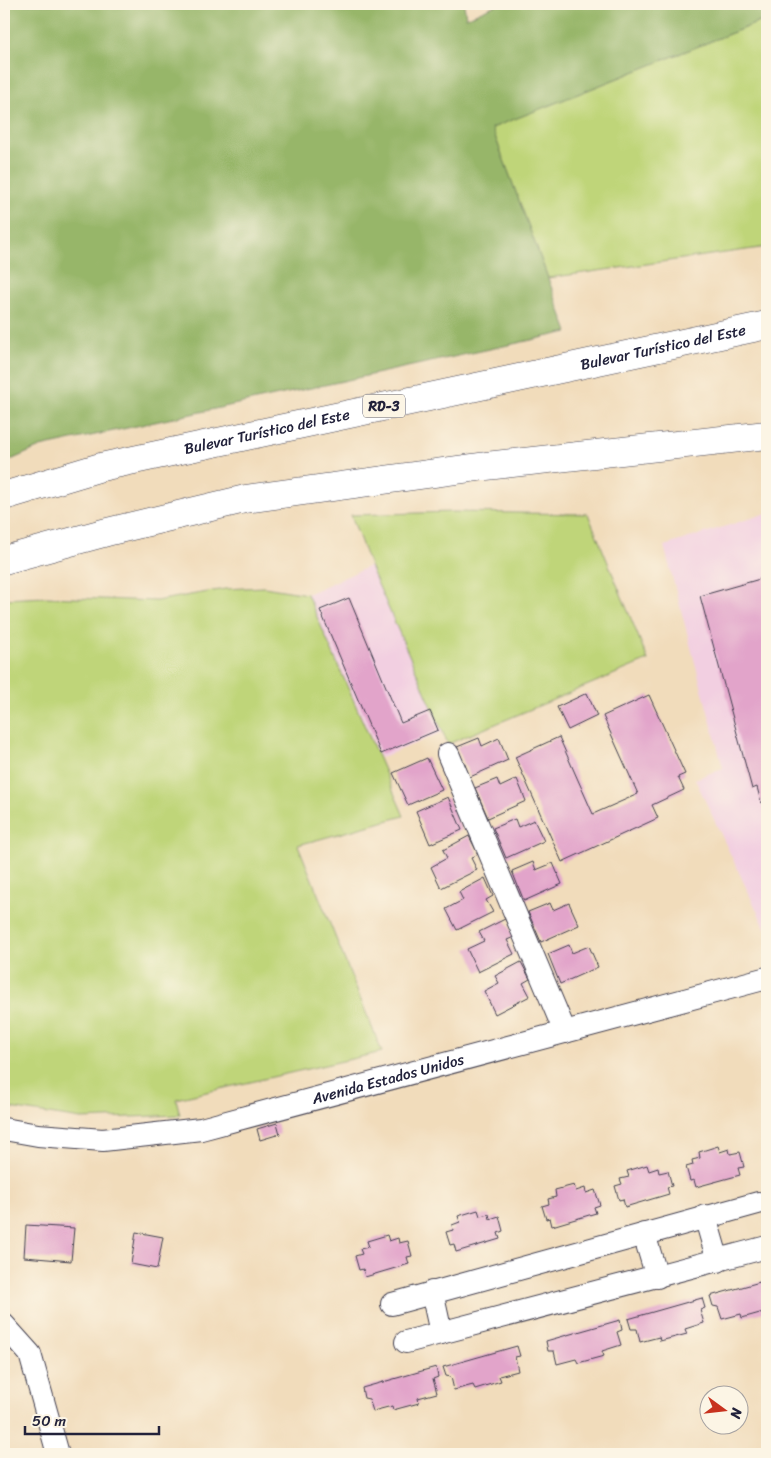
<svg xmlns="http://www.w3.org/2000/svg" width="771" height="1458" font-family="Sriracha,sans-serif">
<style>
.built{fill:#f2cfe1}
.green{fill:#bfd579;stroke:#707c5a}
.forest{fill:#97b669;stroke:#5c6c52}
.building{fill:#e2a4ca}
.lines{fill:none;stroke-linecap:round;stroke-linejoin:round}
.minor-casing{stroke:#413e4e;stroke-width:24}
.highway-casing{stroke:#413e4e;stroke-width:29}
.minor{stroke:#fff;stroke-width:22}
.highway{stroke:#fff;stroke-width:28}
.labels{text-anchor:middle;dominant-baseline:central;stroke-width:4;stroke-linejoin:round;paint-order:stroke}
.shield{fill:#fcf5e5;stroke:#63616e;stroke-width:1}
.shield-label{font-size:14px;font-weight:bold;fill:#22223b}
.street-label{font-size:15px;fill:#22223b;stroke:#fcf5e5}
</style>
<rect width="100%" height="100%" fill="#fcf5e5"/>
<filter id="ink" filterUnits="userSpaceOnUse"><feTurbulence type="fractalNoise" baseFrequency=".02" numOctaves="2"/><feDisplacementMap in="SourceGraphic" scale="10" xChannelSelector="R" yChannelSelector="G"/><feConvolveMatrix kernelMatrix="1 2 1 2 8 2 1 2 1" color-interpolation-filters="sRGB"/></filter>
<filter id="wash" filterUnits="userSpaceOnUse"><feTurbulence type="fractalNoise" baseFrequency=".0096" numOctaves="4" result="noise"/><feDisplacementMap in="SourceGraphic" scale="20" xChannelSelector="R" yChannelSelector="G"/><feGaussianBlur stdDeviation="1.12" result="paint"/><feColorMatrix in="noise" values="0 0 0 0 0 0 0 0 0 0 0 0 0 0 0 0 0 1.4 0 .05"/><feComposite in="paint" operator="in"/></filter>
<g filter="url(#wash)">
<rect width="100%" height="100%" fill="#f1dcbb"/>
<path class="built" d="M767,513V932L695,779L723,768L664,546Z
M370,566L443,732L380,758L307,594Z"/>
<path class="green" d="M767,19V247L548,278L492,128Z
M452,512L588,514L648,660L448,744L370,566L351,515Z
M264,587L307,594L404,816L298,845L382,1052L176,1099L180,1115L81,1119L4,1107V599L46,597L156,601L225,589Z"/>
<path class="forest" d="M4,4H464L466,18L498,4H767V19L492,128L568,332L40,447L4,463Z"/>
<g id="blocks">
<path class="building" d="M767,577V806L761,802L757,787L752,789L700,596Z
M349,598L401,723L430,711L438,730L381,754L320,610Z
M587,693L597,716L568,730L557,707Z
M649,695L685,774L678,777L684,790L652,805L658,818L562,862L515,757L559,737L593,814L638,794L603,716Z
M479,738L482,746L499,738L508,760L470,777L457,747Z
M427,758L442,790L408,805L393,773Z
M497,779L500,787L517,779L526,801L488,818L475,788Z
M448,797L462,830L430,844L416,811Z
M515,819L518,827L534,820L544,841L506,858L493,828Z
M469,836L478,854L471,858L477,870L441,888L431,867L447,858L443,850Z
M533,862L536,870L553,863L562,884L524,901L512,871Z
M485,878L493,896L486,900L493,912L457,930L446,909L463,900L459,892Z
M550,903L553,910L569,903L579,925L541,942L528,912Z
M505,919L514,937L507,940L514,954L478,972L467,949L484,941L479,932Z
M569,945L572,953L589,946L598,967L560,984L548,954Z
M521,962L530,979L523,983L530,996L495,1014L484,991L499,983L495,976Z
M277,1123L280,1134L260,1140L257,1129Z
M718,1146L720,1152L729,1149L730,1154L740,1152L744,1167L738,1168L740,1175L696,1187L694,1180L690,1181L686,1167L693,1165L692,1160L700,1158L699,1152Z
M647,1165L649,1171L658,1168L659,1173L668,1171L672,1186L667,1187L669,1194L625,1207L623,1199L619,1200L615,1186L622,1184L620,1179L629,1177L627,1171Z
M574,1185L576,1191L585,1188L586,1193L595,1190L600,1205L594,1207L596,1213L552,1226L550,1218L546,1219L542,1206L549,1204L548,1199L556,1197L555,1190Z
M478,1210L480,1216L489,1214L490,1219L499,1216L503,1231L498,1233L500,1239L456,1252L454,1244L450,1245L446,1232L453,1230L452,1225L460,1222L458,1216Z
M26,1225L74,1228L71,1261L24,1257Z
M136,1232L163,1237L157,1269L131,1264Z
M387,1235L389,1241L398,1238L399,1243L408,1241L412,1256L407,1257L409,1264L365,1277L363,1269L359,1270L355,1256L362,1254L360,1249L369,1247L367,1241Z
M767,1280V1311L742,1318L741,1314L722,1319L718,1307L713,1306L710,1296Z
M702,1298L705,1308L700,1310L704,1323L685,1329L687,1334L660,1341L659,1337L640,1342L637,1329H631L628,1319Z
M620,1320L622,1330L617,1332L621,1345L602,1351L604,1356L578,1363L576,1359L557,1364L554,1351H548L546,1341Z
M517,1346L520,1356L515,1357L518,1371L499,1376L501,1381L475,1389L473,1385L454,1390L451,1377L446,1376L443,1367Z
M436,1367L438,1377L433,1379L437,1393L418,1398L419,1403L393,1410L392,1406L373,1411L369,1399L364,1398L362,1388Z"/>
</g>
</g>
<g filter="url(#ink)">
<use href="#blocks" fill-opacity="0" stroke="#413e4e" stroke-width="1"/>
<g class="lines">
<g class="minor-casing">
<g id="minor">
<path d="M448,754L565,1032"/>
<path id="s1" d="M4,1129L38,1135L103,1140L201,1129L767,978"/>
<path d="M705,1216L718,1261"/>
<path d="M644,1234L657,1277"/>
<path d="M432,1292L441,1333"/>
<path d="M392,1304L758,1203"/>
<path d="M4,1325L30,1354L58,1454"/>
<path d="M406,1342L767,1247"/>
</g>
</g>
<g class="highway-casing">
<g id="highway">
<path id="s2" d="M4,496L101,467L767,325"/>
<path d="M4,560L107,532L245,499L486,466L767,435"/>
</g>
</g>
<use href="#minor" class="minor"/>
<use href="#highway" class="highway"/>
</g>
</g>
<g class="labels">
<rect class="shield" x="363" y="394.5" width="42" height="23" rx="4"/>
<g class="shield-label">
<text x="384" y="406">RD-3</text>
</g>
<g class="street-label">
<text stroke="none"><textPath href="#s2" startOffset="676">Bulevar Turístico del Este</textPath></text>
<text stroke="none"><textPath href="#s2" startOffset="271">Bulevar Turístico del Este</textPath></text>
<text stroke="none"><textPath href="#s1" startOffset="392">Avenida Estados Unidos</textPath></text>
</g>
</g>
<rect width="771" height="1458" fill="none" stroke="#fcf5e5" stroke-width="20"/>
<g transform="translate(724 1410) rotate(105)"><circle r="24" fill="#fcf5e5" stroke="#a5a1a1"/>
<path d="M0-4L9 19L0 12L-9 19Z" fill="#c8321e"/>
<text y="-8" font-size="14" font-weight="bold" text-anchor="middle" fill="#22223b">N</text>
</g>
<path d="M25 1426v8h134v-8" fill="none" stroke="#22223b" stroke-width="2.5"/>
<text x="32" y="1426" font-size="15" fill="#22223b" stroke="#fcf5e5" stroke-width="4" paint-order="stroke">50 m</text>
</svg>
